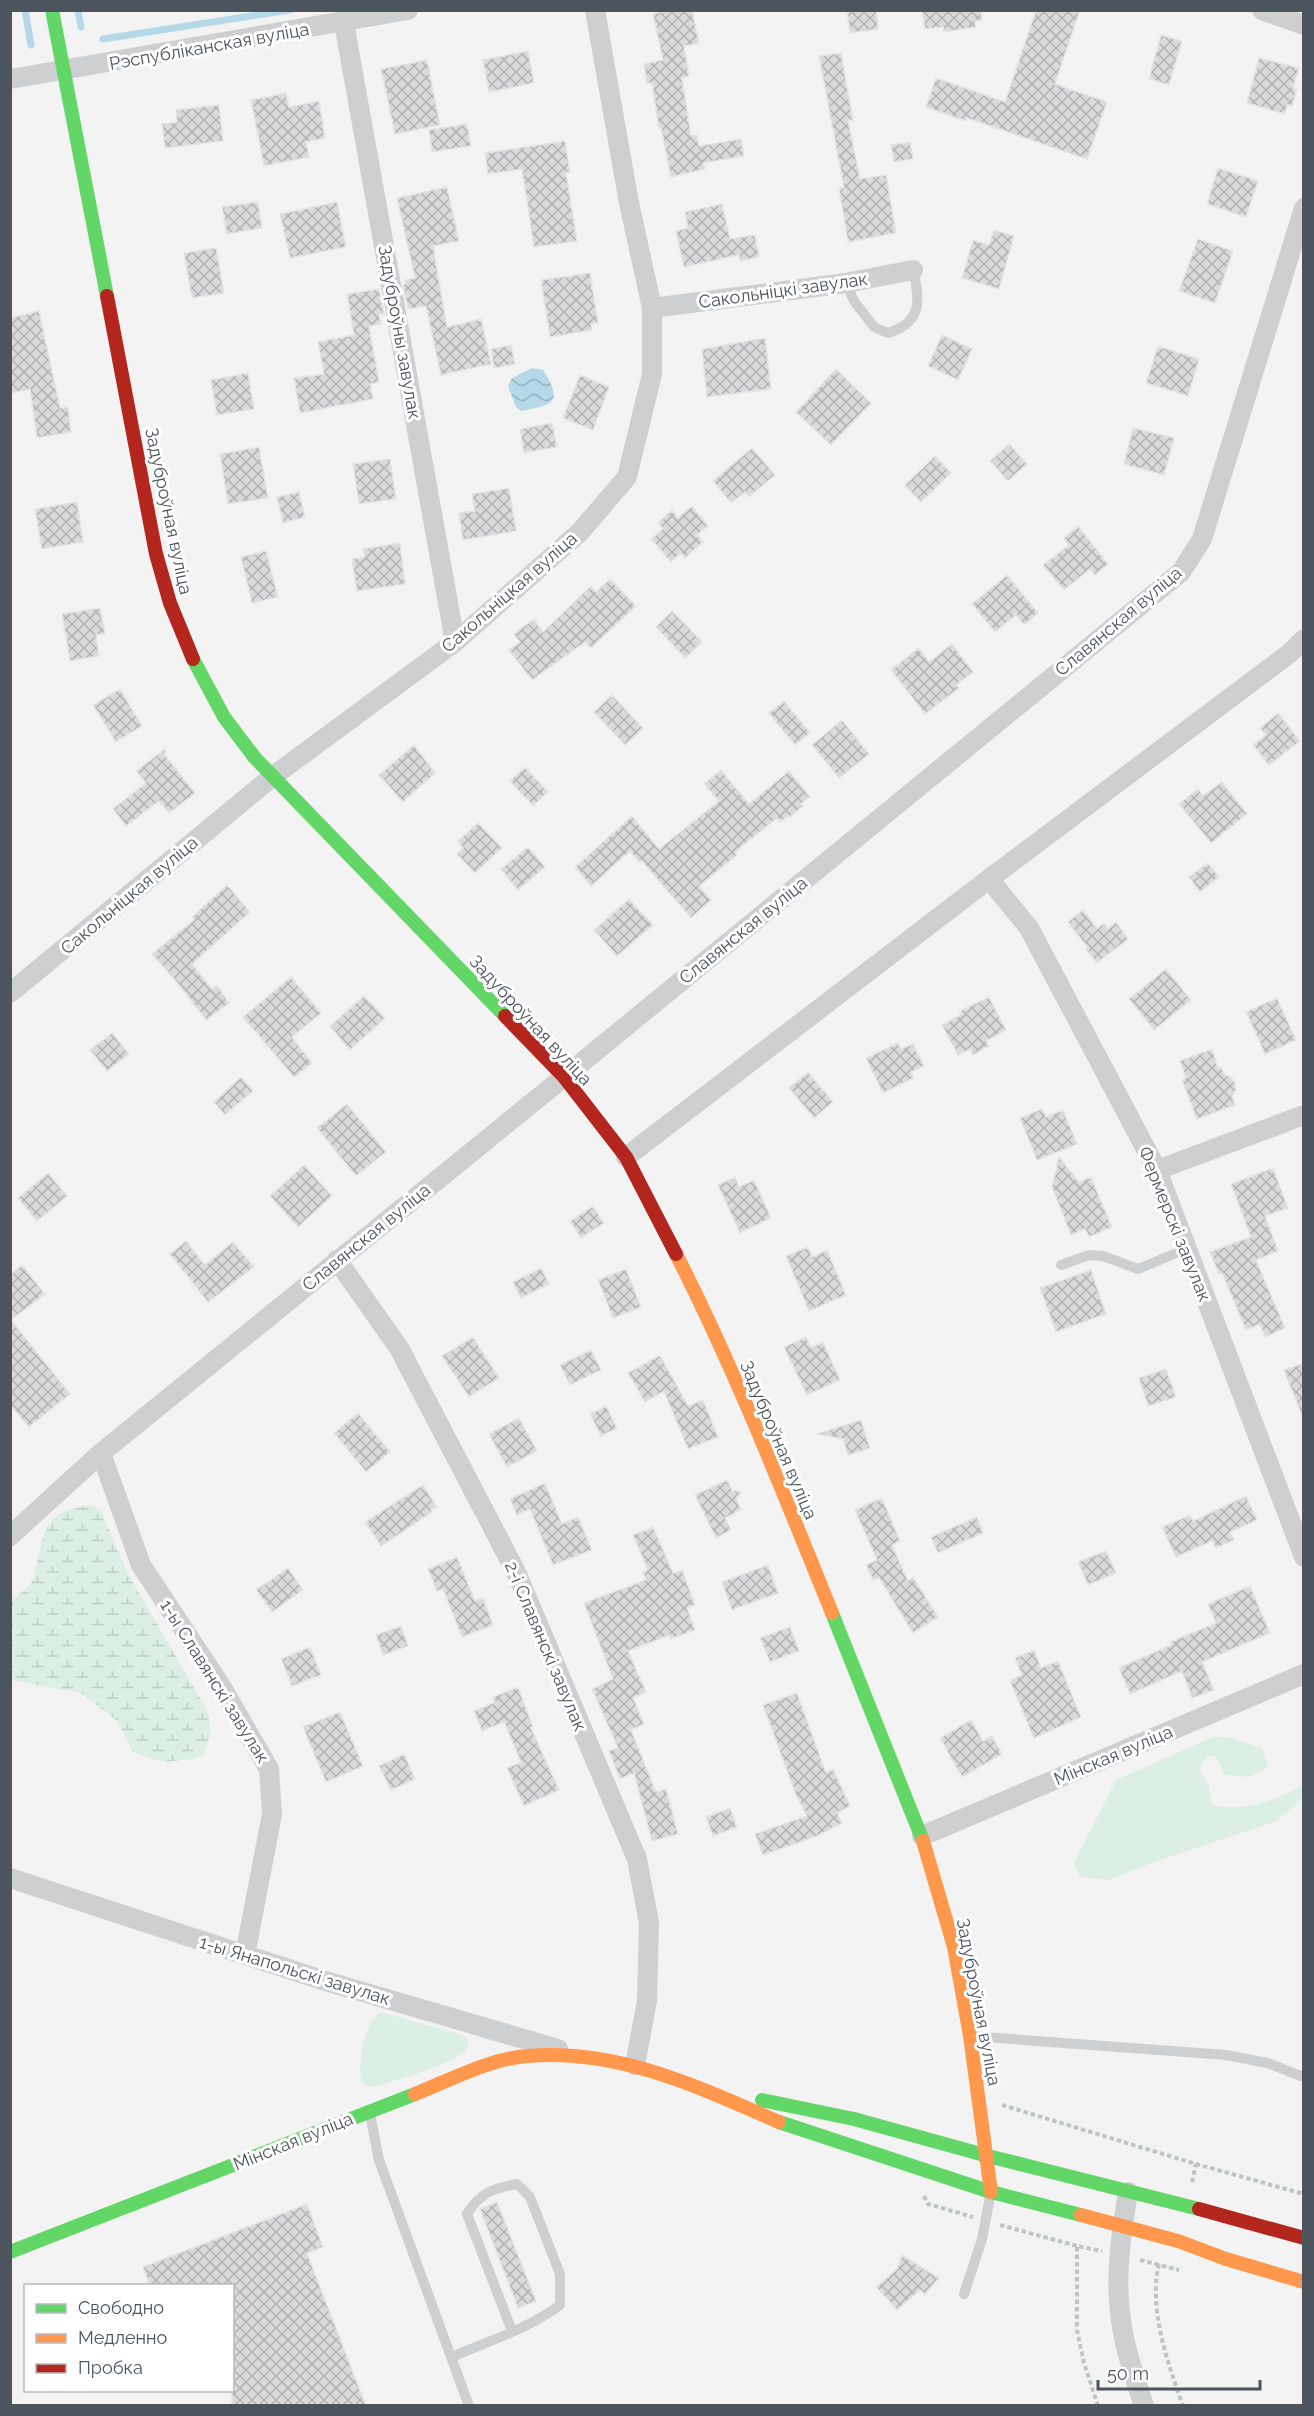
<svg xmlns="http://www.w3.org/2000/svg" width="1314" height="2416" font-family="Raleway,sans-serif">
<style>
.green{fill:#dcefe4}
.wetland{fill:url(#wetland-marsh)}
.water{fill:url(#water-waves)}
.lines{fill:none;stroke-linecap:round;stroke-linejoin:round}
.stream{stroke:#b5d9e8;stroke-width:7}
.building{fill:url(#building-cross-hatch);stroke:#e5e5e6;stroke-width:1.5}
.path{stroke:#bdc6c3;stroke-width:4;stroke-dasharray:4.5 3;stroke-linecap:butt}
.lane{stroke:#cdcfd1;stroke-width:10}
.street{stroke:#cdcfd1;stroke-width:20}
.fast{stroke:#63d668;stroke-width:14}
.slow{stroke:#ff974d;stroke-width:14}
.jam{stroke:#b3261e;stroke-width:14}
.labels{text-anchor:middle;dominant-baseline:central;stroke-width:6;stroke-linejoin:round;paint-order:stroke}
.street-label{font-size:18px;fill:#4c545e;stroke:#fff}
</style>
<defs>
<pattern id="wetland-marsh" width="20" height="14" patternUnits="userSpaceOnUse" patternTransform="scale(1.5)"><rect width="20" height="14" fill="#dcefe4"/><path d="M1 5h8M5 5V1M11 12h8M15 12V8" fill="none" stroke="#becfc6"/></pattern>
<pattern id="water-waves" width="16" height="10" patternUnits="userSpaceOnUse" patternTransform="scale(1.5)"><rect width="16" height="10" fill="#b5d9e8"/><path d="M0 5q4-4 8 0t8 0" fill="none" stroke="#95b3bf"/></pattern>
<pattern id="building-cross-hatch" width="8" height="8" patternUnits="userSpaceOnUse" patternTransform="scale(1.5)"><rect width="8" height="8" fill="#dadadc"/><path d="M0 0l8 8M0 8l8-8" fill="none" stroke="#b3b3b6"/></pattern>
</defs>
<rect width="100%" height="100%" fill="#f4f3f3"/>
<path class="green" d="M1213,1737H1228L1262,1748L1268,1767L1249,1777L1225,1775L1216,1757L1208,1756L1199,1769L1209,1786L1212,1805C1245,1812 1275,1801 1303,1785V1798L1277,1821L1146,1865L1109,1880L1080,1877L1074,1863L1116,1780Z
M381,2012L466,2036L469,2045C462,2063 398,2079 378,2086H368L361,2081C358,2062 364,2023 381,2012Z"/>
<path class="wetland" d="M92,1505L101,1511L127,1572L208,1712L211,1734L203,1755L193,1759L161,1762L133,1752L117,1721L81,1693L11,1680V1600C19,1594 30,1588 34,1577C37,1570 37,1561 39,1554C46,1518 56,1509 92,1505Z"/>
<path class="water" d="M532,368L543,370C564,403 553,405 521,411L516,407L508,386L512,378Z"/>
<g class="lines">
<path class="stream" d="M25,10L31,45
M78,10L81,27
M103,39L290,10"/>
</g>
<path class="building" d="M667,10H692L699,43L684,46L689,76L682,78L691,136L697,135L699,146L741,139L744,156L703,163L705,169L671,177L661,128H659L652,83H647L644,64L663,60L653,14Z
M847,10H876L878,29L850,33Z
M922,10H981L982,20L975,21L976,27L944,32L943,27L925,29Z
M1036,10H1080L1055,84L1107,102L1087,159L967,118L966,121L926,107L936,78L1005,102Z
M1161,35L1182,41L1169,85L1149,79Z
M528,51L534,83L489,92L483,60Z
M841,53L853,120H848L860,179L886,175L896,233L848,242L839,188H844L819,56Z
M1259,58L1299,68L1293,88L1297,89L1292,106L1287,105L1285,114L1247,103Z
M427,60L440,125L395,134L381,69Z
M286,93L289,107L319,101L325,138L306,142L309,157L264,166L251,100Z
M219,105L223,141L165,148L162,124L177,122L176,110Z
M467,124L471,146L432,152L429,130Z
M565,141L570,172L566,173L577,241L534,247L522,169L488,174L485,153Z
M910,142L913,159L894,162L891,145Z
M1218,168L1258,181L1246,217L1207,204Z
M447,187L459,241L433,246L447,327L481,319L491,364L441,375L426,306L408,309L403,285L406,284L405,280L415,278L397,198Z
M258,202L262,228L227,234L222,207Z
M337,202L346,247L290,258L280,214Z
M722,204L730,239L755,235L759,257L740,261L739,255L684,267L676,231L688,228L685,212Z
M994,230L1014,236L999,289L962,278L973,240L989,245Z
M1198,239L1233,251L1215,303L1179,291Z
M216,248L224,293L192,298L184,253Z
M590,273L598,323L591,324L592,330L550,337L541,280Z
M379,289L384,314H379L381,324L369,326L379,382L370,384L373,399L300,413L294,378L324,374L318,342L354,335L347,294Z
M39,311L60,408L68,407L71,432L37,438L30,389L10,393V318Z
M942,335L972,349L958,380L928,366Z
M765,338L771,389L707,397L702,349Z
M511,345L515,364L494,368L491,349Z
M1158,346L1199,359L1188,396L1146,383Z
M836,369L871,403L831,445L796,412Z
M248,373L254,409L217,415L211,380Z
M580,375L609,387L593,430L563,418Z
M552,423L557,447L524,453L520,429Z
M1133,428L1174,438L1164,475L1124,464Z
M1009,444L1027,464L1008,481L990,461Z
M259,447L268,498L228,504L220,454Z
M752,448L775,475L749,497L745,492L731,503L713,481Z
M935,456L951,473L921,502L905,485Z
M390,459L396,499L359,504L353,464Z
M509,488L516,531L463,540L459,513L475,511L472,494Z
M299,492L305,517L283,523L277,497Z
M77,502L83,542L42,549L35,509Z
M692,506L708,526L697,535L703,542L685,558L681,553L671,562L651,539L663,529L658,523L672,510L678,518Z
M1078,526L1108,564L1095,575L1090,569L1064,590L1043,565L1069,545L1064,538Z
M400,543L405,584L357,591L352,559L365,557L363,549Z
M266,551L278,597L252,603L241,557Z
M1007,575L1038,613L1024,625L1016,615L995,632L972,604Z
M610,579L636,606L591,648L585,642L532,680L509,650L520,642L514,634L534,619L543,632L591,586L596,592Z
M100,608L105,634L96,635L99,656L70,661L62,614Z
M672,611L702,642L685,658L656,627Z
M952,644L973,672L956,685L959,688L925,714L891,670L919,648L929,662Z
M120,689L142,726L116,742L93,705Z
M612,695L643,728L625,745L594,712Z
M784,701L810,733L795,745L769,713Z
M1278,713L1300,741L1269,765L1253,745L1266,735L1260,728Z
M842,720L869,754L839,778L812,745Z
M414,745L435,773L403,802L379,775Z
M165,749V755L195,793L169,813L159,801L126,826L113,809L146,783L136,771Z
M525,767L548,792L533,806L510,781Z
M721,770L749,804L789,771L810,797L801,804L803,806L790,817L788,816L780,822L777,818L735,852L737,855L699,886L711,900L691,918L641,860L639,862L630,851L591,886L575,867L632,816L659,849L719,801L704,784Z
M1222,782L1247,814L1211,843L1179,804L1198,789L1203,796Z
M478,823L502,848L475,873L457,854L463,848L458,841Z
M528,847L545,867L518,890L501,869Z
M1208,863L1219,877L1200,892L1189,877Z
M227,885L250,912L192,964L212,989L217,985L229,1003L206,1020L176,981L152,954L194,920L192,917Z
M629,899L653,925L617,956L594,930Z
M1083,910L1097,929L1104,923L1108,929L1116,922L1128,939L1097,963L1086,949L1088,948L1068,922Z
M1166,969L1191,1000L1154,1030L1129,999Z
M291,977L321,1013L292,1037L312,1063L294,1077L243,1017Z
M364,996L385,1018L350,1050L330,1026Z
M989,997L1006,1030L986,1041L989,1046L973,1055L970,1049L958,1055L942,1025L962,1014L960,1011Z
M1277,998L1296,1040L1265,1054L1246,1012Z
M112,1033L129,1054L107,1071L90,1050Z
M898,1043L901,1049L913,1044L924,1066L911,1072L914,1078L883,1093L866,1058Z
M1212,1049L1218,1068L1221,1067L1225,1075L1231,1077L1235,1083L1236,1090L1232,1096L1235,1105L1197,1119L1182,1080L1186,1078L1180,1061Z
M808,1072L833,1102L814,1118L789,1088Z
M241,1077L253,1091L225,1115L214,1102Z
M347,1104L386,1152L356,1176L317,1128Z
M1042,1109L1046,1117L1063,1110L1077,1144L1037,1160L1020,1118Z
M1059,1157L1079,1182L1091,1177L1112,1227L1089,1237L1085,1229L1071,1235L1052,1187Z
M304,1165L332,1196L298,1227L270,1196Z
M1273,1168L1288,1208L1265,1216L1278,1251L1256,1260L1285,1328L1265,1337L1260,1324L1246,1330L1222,1273L1219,1274L1210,1252L1251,1237L1231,1184Z
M48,1173L67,1196L37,1221L18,1198Z
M735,1177L739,1187L754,1180L771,1218L740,1233L718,1185Z
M593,1206L604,1223L581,1238L570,1221Z
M186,1241L205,1265L233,1242L254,1267L208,1302L170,1254Z
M808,1247L812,1257L827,1250L846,1295L809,1311L786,1256Z
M22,1265L45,1294L11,1320L70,1394L29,1427L10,1405V1275Z
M541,1268L549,1284L521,1298L513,1282Z
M626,1269L641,1307L613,1318L598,1280Z
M1091,1270L1106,1314L1056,1332L1040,1288Z
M473,1337L499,1378L469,1397L442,1356Z
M806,1337L811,1348L823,1342L840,1380L807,1395L784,1347Z
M591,1350L601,1370L570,1385L560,1365Z
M660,1355L688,1406L703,1400L718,1437L688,1449L664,1391L645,1402L628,1373Z
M1304,1363V1416H1302L1284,1370Z
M1166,1369L1176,1397L1148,1406L1139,1378Z
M606,1406L617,1428L601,1436L590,1414Z
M358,1413L390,1452L366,1472L334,1433Z
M519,1418L537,1451L507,1467L489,1434Z
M861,1420L870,1448L848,1455L843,1439L817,1434Z
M727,1480L732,1490L741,1492L736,1498L741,1510L725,1518L731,1530L716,1538L695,1495Z
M545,1483L562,1524L578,1517L592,1550L553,1565L530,1509L517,1515L510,1499Z
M423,1485L437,1507L431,1510L432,1512L381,1546L365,1522Z
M1246,1496L1257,1520L1230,1532L1234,1540L1216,1548L1212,1541L1176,1557L1162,1527L1190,1515L1193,1521Z
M882,1498L900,1541L892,1545L908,1581L913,1577L938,1617L913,1633L879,1578L873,1580L866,1565L877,1560L855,1510Z
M977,1517L983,1533L938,1553L931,1537Z
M653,1527L673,1573L682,1570L695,1605L687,1608L695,1630L671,1639L670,1635L628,1651L646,1692L633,1698L644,1724L631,1730L656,1792L666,1789L678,1834L652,1841L634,1773L620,1779L609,1751L618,1748L592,1689L613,1679L584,1603L646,1580L643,1572L648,1570L633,1535Z
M1106,1551L1116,1573L1088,1585L1078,1562Z
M457,1557L475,1601L483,1598L493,1625L462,1637L443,1589L437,1591L428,1569Z
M768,1565L778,1593L732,1610L722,1582Z
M288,1568L303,1590L272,1612L256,1590Z
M1250,1586L1270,1633L1202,1662L1214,1690L1192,1698L1182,1671L1130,1694L1119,1668L1171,1645L1170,1642L1216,1623L1208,1604Z
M401,1626L408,1646L383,1655L376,1635Z
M790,1627L799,1651L770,1662L760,1638Z
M310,1647L321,1675L292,1686L281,1659Z
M1034,1650L1041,1668L1058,1661L1081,1717L1034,1738L1010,1681L1022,1675L1015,1658Z
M518,1687L533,1727L531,1728L559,1790L524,1806L507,1768L521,1762L504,1722L482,1731L474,1711L495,1702L493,1697Z
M797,1693L826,1773L833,1769L850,1806L837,1813L842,1823L817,1836L763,1855L755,1834L807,1816L796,1795L763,1705Z
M340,1712L363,1766L326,1782L303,1727Z
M971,1720L983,1741L992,1736L1002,1754L962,1777L940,1738Z
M404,1754L415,1779L391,1790L379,1766Z
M730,1808L737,1827L713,1836L706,1817Z
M497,2202L536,2301L518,2308L480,2209Z
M307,2204L323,2247L307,2253L366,2406H232V2286H150L143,2267Z
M902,2255L939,2278L925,2294L920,2290L897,2310L876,2287L897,2269Z"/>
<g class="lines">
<path class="path" d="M1002,2105L1196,2164L1304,2194
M1192,2182L1196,2164
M924,2196L928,2204L973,2217
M1000,2225L1077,2246
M1140,2260L1179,2270
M1159,2264C1148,2308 1168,2364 1183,2406
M1098,2406L1084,2363L1077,2330V2246L1102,2251"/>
<path class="lane" d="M846,283L854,301L874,327L888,333C923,322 920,300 913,270
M1061,1265L1089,1255L1103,1256L1138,1269L1186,1249
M970,2036L1226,2055L1267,2063L1304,2077
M370,2114L379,2160L469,2406
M964,2294L982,2239L991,2192
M452,2357C488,2341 528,2329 560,2305V2274L530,2197L517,2184C492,2189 481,2192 467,2214L512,2331"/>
<path class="street" d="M1262,10L1304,25
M344,23L455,642
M10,79L408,10
M652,308L846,283L913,270
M989,879L1029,928L1157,1170L1304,1557
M10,993L272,777L455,642L580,532L627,477L652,374V308L629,203L595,10
M626,1157L989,879L1290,653L1304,639
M1157,1170L1304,1115
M337,1260L399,1348L516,1572L637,1859L649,1923L647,2001L635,2065
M101,1453L141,1565L221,1686L269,1769L272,1814L245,1955
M10,1536L101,1453L564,1077L1181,572L1202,539L1304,208
M922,1836L1304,1674
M10,1878L322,1980L558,2049
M1128,2192C1122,2231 1115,2272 1120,2312C1123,2344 1134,2375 1144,2406"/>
<path class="fast" d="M52,10L107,296
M193,659L224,717L255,758L505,1016
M832,1613L923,1841
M762,2100L854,2119L988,2156L1199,2209
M779,2122L991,2192L1081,2215
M10,2252L415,2094"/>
<path class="slow" d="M676,1254C735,1370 783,1492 832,1613
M923,1841L954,1947L970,2036L991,2192
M415,2094C450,2080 489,2059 527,2056C617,2048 699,2087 779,2122
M1081,2215L1178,2241L1226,2259L1304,2282"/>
<path class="jam" d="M107,296L156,554L170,603L193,659
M505,1016L564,1077L626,1157L676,1254
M1199,2209L1304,2238"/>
</g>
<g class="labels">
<g class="street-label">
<text transform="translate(209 46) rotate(-10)">Рэспубліканская вуліца</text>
<text transform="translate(783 290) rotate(-8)">Сакольніцкі завулак</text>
<text transform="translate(400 332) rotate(80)">Задуброўны завулак</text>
<text transform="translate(169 511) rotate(78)">Задуброўная вуліца</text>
<text transform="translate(509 592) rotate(-41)">Сакольніцкая вуліца</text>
<text transform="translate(1118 621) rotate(-40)">Славянская вуліца</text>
<text transform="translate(129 895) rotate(-40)">Сакольніцкая вуліца</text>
<text transform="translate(743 930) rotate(-39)">Славянская вуліца</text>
<text transform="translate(531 1020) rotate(47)">Задуброўная вуліца</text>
<text transform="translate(1175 1224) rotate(68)">Фермерскі завулак</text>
<text transform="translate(366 1237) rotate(-39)">Славянская вуліца</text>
<text transform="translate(779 1440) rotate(67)">Задуброўная вуліца</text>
<text transform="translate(546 1646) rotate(67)">2-і Славянскі завулак</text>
<text transform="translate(215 1681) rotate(58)">1-ы Славянскі завулак</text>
<text transform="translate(1113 1755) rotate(-23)">Мінская вуліца</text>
<text transform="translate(295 1970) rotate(17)">1-ы Янапольскі завулак</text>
<text transform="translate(979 2002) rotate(79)">Задуброўная вуліца</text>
<text transform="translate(293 2141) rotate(-22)">Мінская вуліца</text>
</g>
</g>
<rect width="1314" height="2416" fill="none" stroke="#4c545e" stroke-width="24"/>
<rect x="24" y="2284" width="210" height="108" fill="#ffffff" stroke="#b7bbbf" stroke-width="1.5"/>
<rect x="36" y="2304" width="30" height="9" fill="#63d668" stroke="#b7bbbf" stroke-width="1.5"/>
<text x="78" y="2314" font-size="18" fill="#4c545e">Свободно</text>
<rect x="36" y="2334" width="30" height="9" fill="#ff974d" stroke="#b7bbbf" stroke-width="1.5"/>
<text x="78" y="2344" font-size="18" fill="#4c545e">Медленно</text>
<rect x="36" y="2364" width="30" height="9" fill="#b3261e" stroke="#b7bbbf" stroke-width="1.5"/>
<text x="78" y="2374" font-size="18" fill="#4c545e">Пробка</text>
<path d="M1098 2380v9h162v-9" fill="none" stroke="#4c545e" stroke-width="3"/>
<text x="1107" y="2380" font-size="18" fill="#4c545e" stroke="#ffffff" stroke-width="4.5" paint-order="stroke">50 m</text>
</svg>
